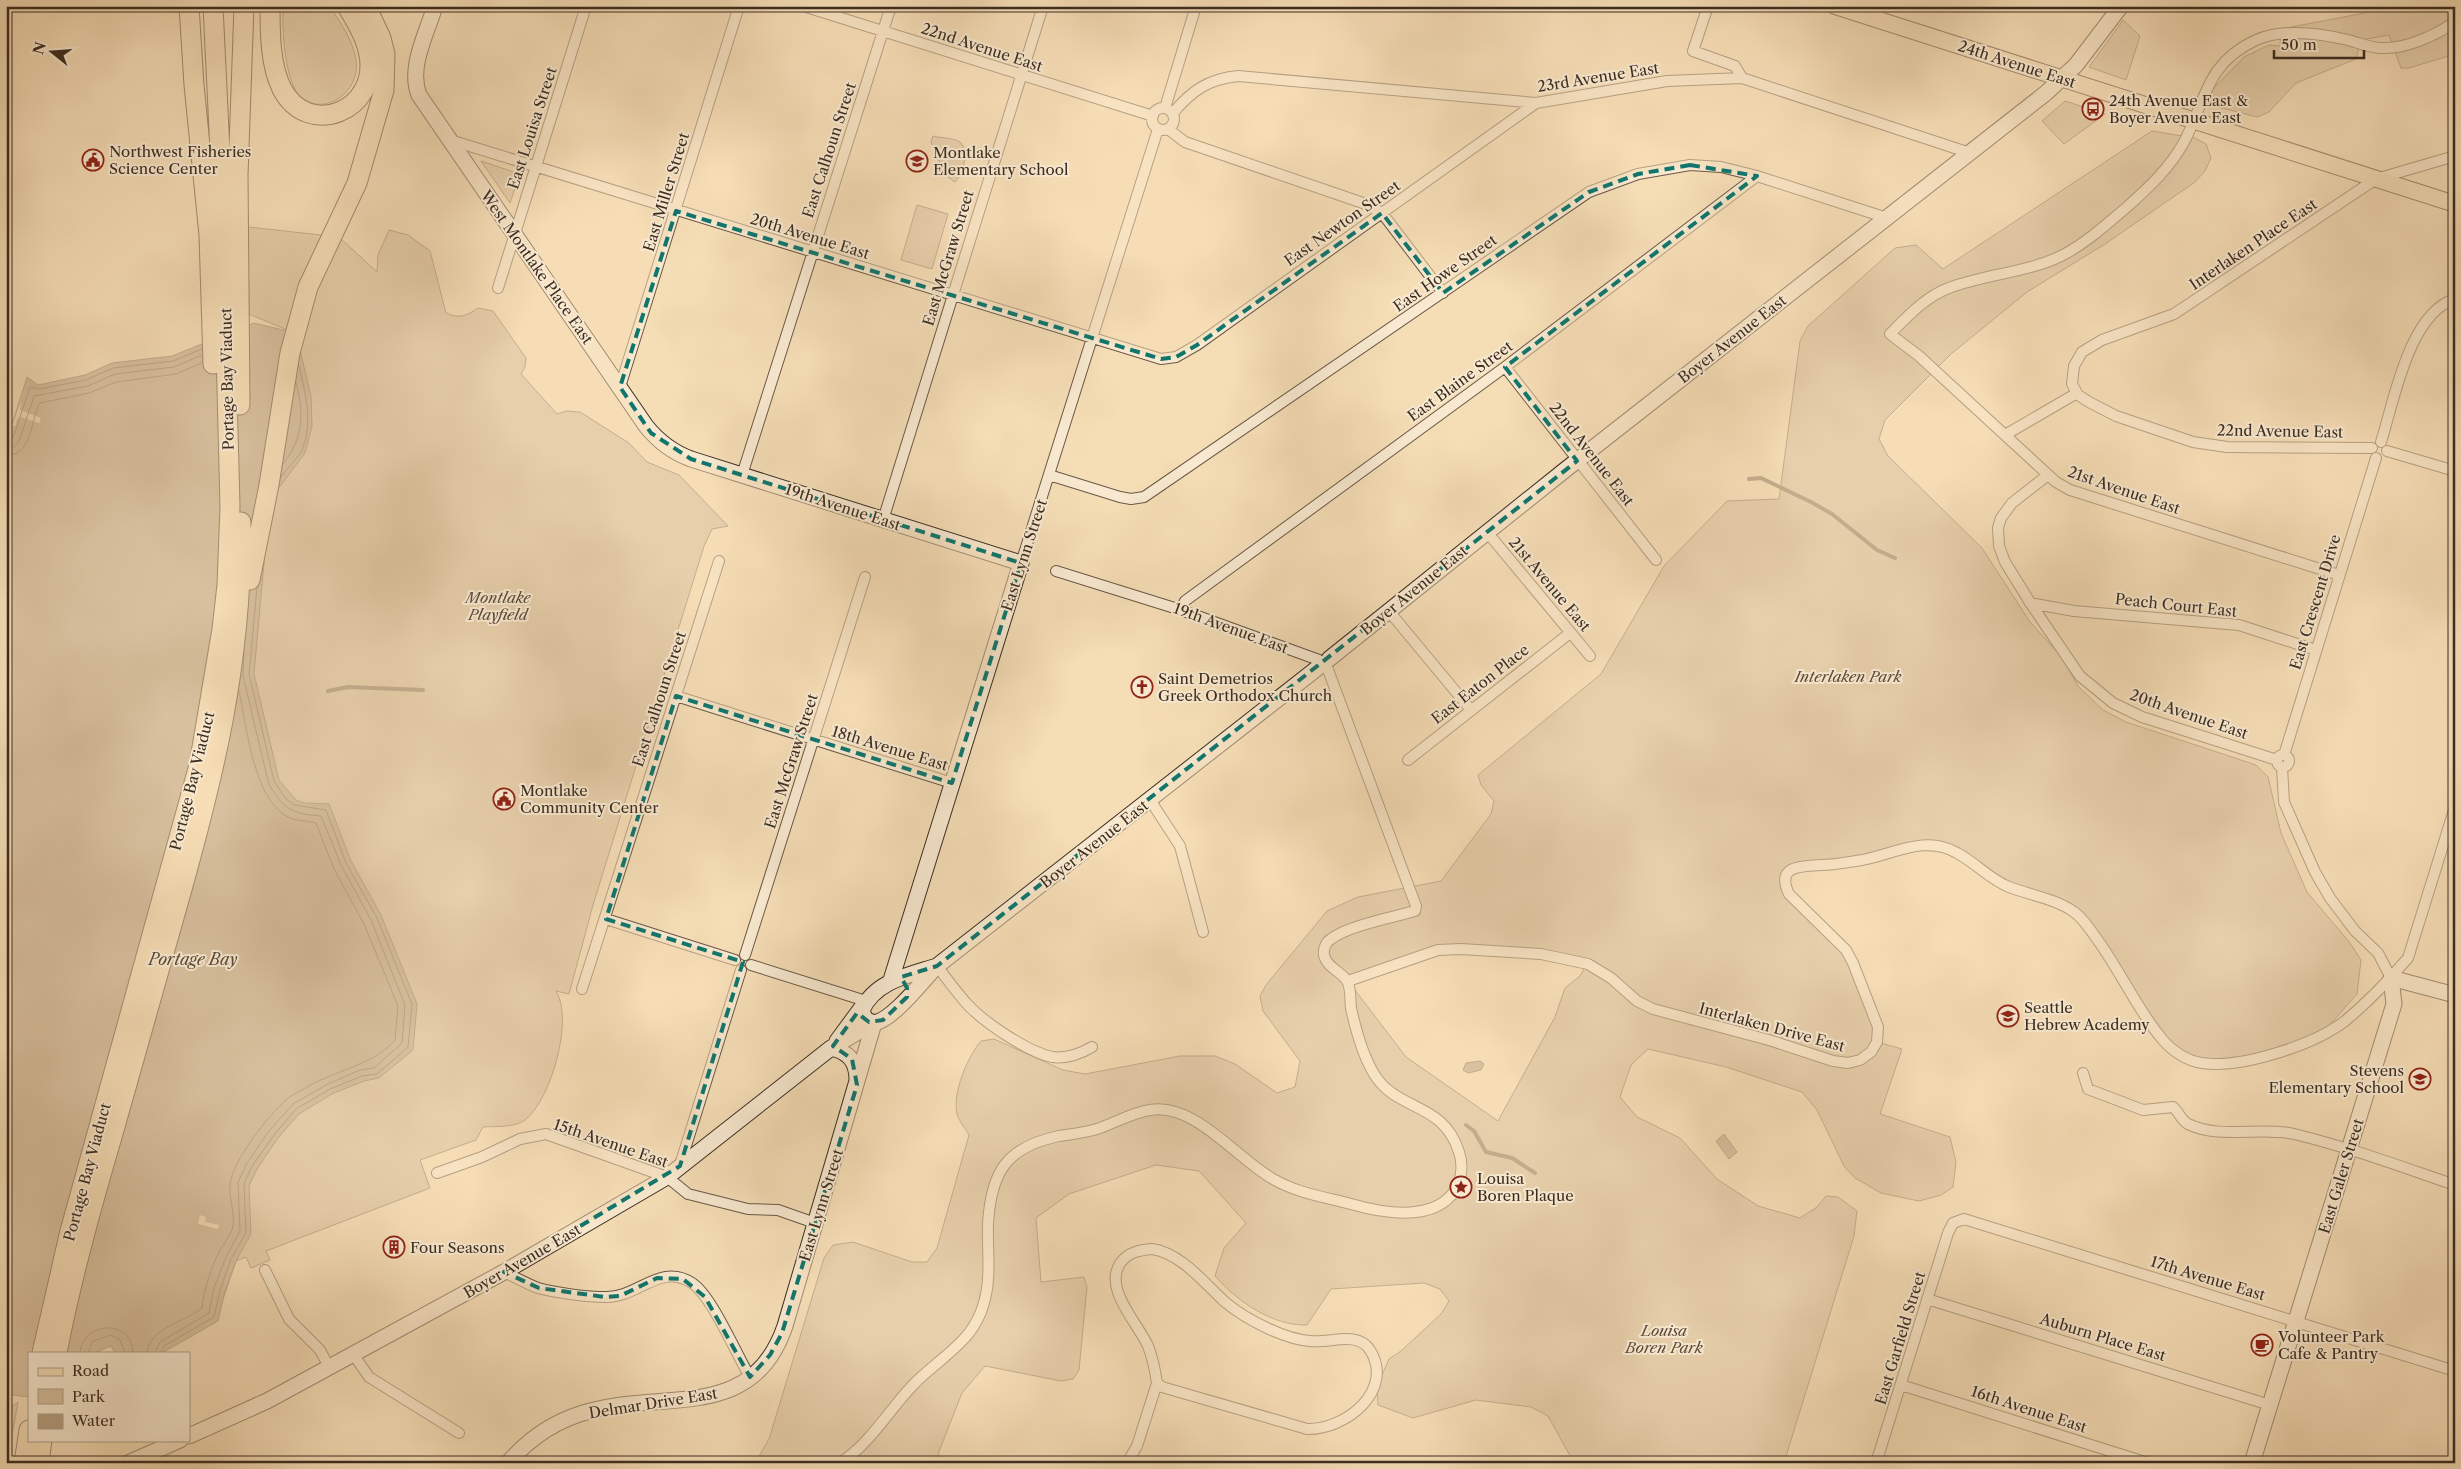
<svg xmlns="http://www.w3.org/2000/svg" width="2461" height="1469" font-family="'Libre Caslon Text',serif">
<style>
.green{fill:#d6bf9d;stroke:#89765f;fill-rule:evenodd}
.water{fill:#b6a183;stroke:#85735c}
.pier{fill:#f5ddb6}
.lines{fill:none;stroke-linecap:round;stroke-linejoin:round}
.shore{stroke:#796752;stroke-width:1}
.stream{stroke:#85735c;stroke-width:4}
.street-casing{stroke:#6a5946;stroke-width:12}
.secondary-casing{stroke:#3c2d21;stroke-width:17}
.primary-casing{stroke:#3c2d21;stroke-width:18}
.highway-casing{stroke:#3c2d21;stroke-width:21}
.street{stroke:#f8e9d0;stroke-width:10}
.secondary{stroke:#f8e9d0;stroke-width:15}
.primary{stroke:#f5ddb6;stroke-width:16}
.highway{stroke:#f5ddb6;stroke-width:19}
.marked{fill:none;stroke:#0f766e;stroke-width:4;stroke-dasharray:10 6;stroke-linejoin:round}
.labels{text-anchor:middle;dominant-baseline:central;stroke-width:4;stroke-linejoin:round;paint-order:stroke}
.street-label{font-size:15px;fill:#3c2d21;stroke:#f8e9d0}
.poi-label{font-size:15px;fill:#3c2d21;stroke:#f8e9d0;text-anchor:start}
.park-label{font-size:15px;font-style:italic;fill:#5b4a3a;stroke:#f8e9d0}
.water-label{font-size:16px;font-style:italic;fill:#5a4a3a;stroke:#f8e9d0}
</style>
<rect width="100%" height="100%" fill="#f5ddb6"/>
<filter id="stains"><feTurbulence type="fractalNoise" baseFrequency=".004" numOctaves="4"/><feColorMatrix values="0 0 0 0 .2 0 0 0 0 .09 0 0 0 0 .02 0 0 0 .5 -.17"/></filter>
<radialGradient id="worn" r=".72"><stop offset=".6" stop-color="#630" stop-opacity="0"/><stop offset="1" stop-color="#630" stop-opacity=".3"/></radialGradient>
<path class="green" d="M283,6H329C341,23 353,40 356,60C361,90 327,117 302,98C284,85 282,26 283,6Z
M2401,6H2455V54L2409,68H2401L2389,35L2361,40L2356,59L2296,83L2269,112L2257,117L2210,105L2212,90L2244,57L2269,45L2280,46L2281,29Z
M2123,20L2140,36L2126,80L2089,67Z
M2065,101L2105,114L2064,144L2042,121Z
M2152,131L2195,138L2206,144L2211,158L2205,171L2195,182L2105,244L2027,292L1951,354L1885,420L1879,439L1888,456L1982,548L2030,622L2061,656L2078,686L2103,710L2126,722L2256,765L2268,777L2281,833L2307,892L2350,943L2361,960L2357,994L2320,1036L2218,1064L2175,1051L2083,921L2024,892L1939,846L1894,851L1795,866L1785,887L1838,941L1865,989L1877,1042L1902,1049L1880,1114L1950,1137L1956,1162L1953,1187L1941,1195L1919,1201L1881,1193L1855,1178L1844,1166L1817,1110L1802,1092L1726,1067L1648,1049L1631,1065L1620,1097L1637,1117L1680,1138L1717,1179L1758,1206L1800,1218L1817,1207L1826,1196L1838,1197L1857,1211L1854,1236L1784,1463H1574L1548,1416L1531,1407L1476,1400L1413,1418L1378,1405L1377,1386L1389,1359L1401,1351L1441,1314L1449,1301L1440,1289L1424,1283L1331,1289L1307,1325C1272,1326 1237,1301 1215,1276L1224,1248L1246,1223L1199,1171L1156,1165L1069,1194L1036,1218L1041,1282L1084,1277L1087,1287L1079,1370L1073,1379L1061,1381L985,1366L962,1393L938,1454L945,1463H755L769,1439L824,1258L833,1245L853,1242L912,1262H927L937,1248L969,1135C965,1128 959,1121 957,1114C952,1093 968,1056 981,1041L994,1039L1063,1070L1085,1074L1180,1056H1215L1235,1064L1277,1093L1295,1087L1300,1061L1263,1011L1260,996L1266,985L1327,911L1358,897L1441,881L1491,814L1494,801L1481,785L1478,775L1601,674L1664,566L1727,501L1779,499L1800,341L1808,326L1895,248L1916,245L1943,269ZM1438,950L1541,954L1587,964L1580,976L1565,988L1555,1017L1498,1121L1406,1057L1348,981Z
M933,136C940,138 954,138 960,142C970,152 963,174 955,182L945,175L931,142Z
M481,161L520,174L510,203Z
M917,205L948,214L932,269L901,260Z
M248,227L339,237L377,272L378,255L389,230L408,235L430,251L446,313C460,319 466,316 478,308L493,311L526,358L525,367L521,374L557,414L566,411L580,412L629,443L647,462L679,475L728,526L712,529L704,546L593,905L569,994L556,991C574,1019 551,1100 525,1120C515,1128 496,1126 483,1127L476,1140L420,1160L430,1188L266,1251L270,1260L251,1268L246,1257L236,1261L221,1305L70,1353L292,332L249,314Z
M18,1402L7,1463H6V1412Z"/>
<path class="water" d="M254,323L296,333L311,396L312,426L305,453L275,493L266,541L254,674L279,780L296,800L304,803L329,804L351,861L381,915L417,1004L413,1050L379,1078L364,1081L332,1094L299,1114L278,1138L257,1169L249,1186L251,1234L236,1261L225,1291L218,1321L162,1353H115L111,1346L94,1353H29V1397L12,1395L6,1405V444L27,377L38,385L85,375L112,363L172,356Z
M1480,1061L1484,1064L1481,1070L1468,1073L1463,1070L1466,1063Z
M1724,1134L1737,1152L1729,1159L1716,1141Z"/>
<path class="pier" d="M21,400L20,410L41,418L39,423L21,417L17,419L16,425L12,427Z
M200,1215L206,1217L205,1222L219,1225L218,1229L198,1224Z"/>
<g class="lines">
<path class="shore" d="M6,442L13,438L30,387L39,389L86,380L113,368L173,361L202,349
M6,448L14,447L19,441L34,396L88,386L115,374L174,367L202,355
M6,456C33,455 30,420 40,403L89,393L116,382L176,374L202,363
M283,464C304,437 304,414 296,382
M281,477C287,469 296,460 301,452C314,425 305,392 299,366
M80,1353C81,1323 132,1316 133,1353
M88,1353L93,1341L111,1335L120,1340L125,1353
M147,1353C148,1329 186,1321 202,1308C204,1289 211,1268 220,1250C224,1244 229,1237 232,1230C237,1217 228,1199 230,1185C232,1161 268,1116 286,1100C293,1094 302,1090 309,1086C337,1070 375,1064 395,1040L398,1006L364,924L334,869L316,823C306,820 296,822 286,816C253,796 247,727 239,691
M155,1353L160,1342L209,1313L214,1288L226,1257L240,1231L238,1182L247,1163L269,1131L293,1104L328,1084L360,1070L374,1068L402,1043L405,1005L371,920L341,865L321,816L302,814L290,809L281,802L269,785L243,676L244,652
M161,1353L164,1346L214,1317L220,1290L231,1259L246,1233L244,1184L252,1166L274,1135L296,1109L330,1089L362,1076L377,1074L408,1047L412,1004L377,918L346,863L326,810L294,805L285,798L274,781L249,674L257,587"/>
<path class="stream" d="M1749,479L1761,478L1811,502L1832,514L1877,550L1895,558
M328,691L348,687L423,690
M1466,1125L1474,1131L1486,1152L1512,1158L1535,1173"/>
<g class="street-casing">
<path id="street" d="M803,6L1153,116
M1708,6L1693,51L1735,66L1742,78
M1152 119a11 11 0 1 1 22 0a11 11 0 1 1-22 0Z
M1165,108L1196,6
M1173,113C1192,90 1209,79 1238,76L1536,103L1667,81L1742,78L1970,153
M1168,129L1185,142L1363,203L1382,213L1443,293
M450,140L1161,359L1176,357L1197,345L1536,103
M498,288L586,6
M1505,367L1656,560
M620,387L739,6
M2005,435L2077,393
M2381,442C2394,401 2409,313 2455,299
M2372,448L2227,447L2193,442L2116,416L2089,402L2078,395L2072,384L2074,366L2082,352L2102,340L2174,314L2376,179L2455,156
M2387,451L2455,471
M742,475L891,6
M1049,475L1120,497L1131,499L1144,497L1589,192L1638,174L1690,165L1721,167L1757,176L1887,218
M2048,475L2012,503L2001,518L1998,528L1999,546L2005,562L2031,604L2080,676L2113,703L2142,717L2277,760
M883,520L1043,6
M1487,532L1590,656
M1021,563L1158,129
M1056,571L1181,610L1319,660
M2339,575L2070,490L2056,482L1919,356L1890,334C1906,318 1926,296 1949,288C1985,274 2026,273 2061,256C2085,244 2107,224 2127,207C2149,187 2170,168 2184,142C2206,100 2206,63 2256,40C2284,28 2319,33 2348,40C2360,43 2372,49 2385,48C2408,48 2436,35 2455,22
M2030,603L2074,611L2239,625L2316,650
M1181,610L1185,601L1505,367L1757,176
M1388,610L1471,710
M676,696L952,783
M2284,755L2376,458
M2277 761a6 6 0 1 1 12 0a6 6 0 1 1-12 0Z
M1408,760L1570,633
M2282,767L2284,802L2315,872L2330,898L2355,931L2378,953L2391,978
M1150,800L1180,846L1203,932
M606,919L735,960
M745,955L865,577
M751,965L866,1001
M937,966C947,979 957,993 968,1005C985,1023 1028,1052 1052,1057C1067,1059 1080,1054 1092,1047
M1348,981L1438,950L1461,949L1541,954L1588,964L1611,978L1637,1001L1653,1009L1769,1040L1833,1061L1848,1063L1860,1060L1871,1052L1877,1042L1878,1027L1853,963L1846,950L1789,894C1775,865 1802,866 1821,865C1833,865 1844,863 1856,861C1889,857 1924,833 1957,853C1976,863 1989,879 2009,887C2030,895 2056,899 2074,912C2083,918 2088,927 2094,935C2119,968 2136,1008 2162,1039C2172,1051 2187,1061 2202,1063C2240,1069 2314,1045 2345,1021C2368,1002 2389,980 2408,958L2455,807
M582,989L719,561
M2083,1073L2088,1089L2143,1110L2173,1107C2179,1112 2181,1120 2188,1124C2221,1140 2259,1126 2294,1134C2348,1147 2402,1167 2455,1185
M680,1165L741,970
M437,1173L482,1157L520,1139L546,1134L667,1177L688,1194L748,1209L778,1210L815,1223
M1152,1249C1181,1253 1204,1283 1225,1302C1237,1312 1252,1321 1267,1328C1280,1334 1295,1340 1310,1341C1329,1344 1357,1330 1370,1350C1395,1390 1346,1430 1307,1429L1162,1387L1157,1383C1155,1370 1153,1358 1148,1346C1138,1323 1102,1288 1121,1262C1129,1252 1140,1250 1152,1249Z
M265,1270L289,1319L320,1350L329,1367
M504,1272C515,1277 527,1284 538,1288C556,1293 587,1297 606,1297C637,1298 661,1262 692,1283C712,1296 736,1354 750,1377
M1927,1299L2270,1405
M353,1354L369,1377L459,1433
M1901,1385L2148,1463
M840,1463C870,1444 889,1410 913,1385C930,1367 953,1353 969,1333C975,1325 980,1316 983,1306C992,1278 987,1252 988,1224C991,1171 1007,1147 1059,1136C1072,1134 1084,1133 1097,1129C1115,1123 1131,1113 1150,1110C1194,1102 1236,1158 1273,1179C1297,1193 1324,1197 1351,1204C1382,1213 1435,1223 1456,1189C1462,1178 1463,1163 1459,1152C1443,1101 1397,1112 1374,1074C1362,1054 1356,1031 1351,1008C1350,1000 1351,990 1348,983C1344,972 1327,969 1324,955C1323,949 1326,942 1331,939C1347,926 1394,917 1415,911L1416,906L1327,667
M1127,1463L1137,1446L1157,1383
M1876,1463L1948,1233L1953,1223L1964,1219L2455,1371"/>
</g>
<g class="secondary-casing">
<path id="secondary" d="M435,6C427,33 408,67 419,95L646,426C658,441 672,452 691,459L1021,563L891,980
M1329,659L1565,470L2046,93L2076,65L2121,6
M937,966C909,975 875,981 862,1010L865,1019L874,1023C893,1020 923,980 937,966L1320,666
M837,1041L865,1003
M831,1048C849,1052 857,1062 857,1080
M189,1436L267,1401L504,1272L667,1177L831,1048L873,1023
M128,1463L180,1440
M508,1463C530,1437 560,1418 594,1410C667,1391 753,1421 785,1326L874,1023
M2252,1463L2394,1004L2391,978L2455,995"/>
</g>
<g class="primary-casing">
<path id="primary" d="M1835,6L2455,204"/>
</g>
<g class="highway-casing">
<path id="highway" d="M189,6L194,85L209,235L213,364
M270,6C270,33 270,65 282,89C309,140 379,110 369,55C366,37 356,22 347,6
M240,405L238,175L244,6
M250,580L269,485L290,353L308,287L357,183L384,90L385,54L381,38L366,6
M42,1353L70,1231L199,765L222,629L227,585L230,507L222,193L213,6
M57,1353C71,1279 91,1208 112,1137C133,1062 154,988 175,914C213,781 243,662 241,522
M24,1463L29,1430
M39,1463L42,1440"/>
</g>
<use href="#street" class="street"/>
<use href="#secondary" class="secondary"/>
<use href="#primary" class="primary"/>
<use href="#highway" class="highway"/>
</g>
<path d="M0 0H2461V1469H0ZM1690,165L1757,176L1505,367L1577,461L937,966L901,977L907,988V997L883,1020L869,1022L857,1013L833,1046L852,1059L857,1085L782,1333L770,1355L750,1377L705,1297L683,1279L657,1278L620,1296L605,1297L539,1288L504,1272L680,1166L743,962L606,919L676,696L952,783L1021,563L691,459L651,433L620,387L676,211L1161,359L1176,357L1197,345L1382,213L1443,293L1589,192L1638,174Z" fill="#f5ddb6" fill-opacity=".55" fill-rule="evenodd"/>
<path class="marked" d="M1690,165L1757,176L1505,367L1577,461L937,966L901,977L907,988V997L883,1020L869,1022L857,1013L833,1046L852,1059L857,1085L782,1333L770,1355L750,1377L705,1297L683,1279L657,1278L620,1296L605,1297L539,1288L504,1272L680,1166L743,962L606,919L676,696L952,783L1021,563L691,459L651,433L620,387L676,211L1161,359L1176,357L1197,345L1382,213L1443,293L1589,192L1638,174Z"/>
<defs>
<g id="bus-ring" transform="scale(1.125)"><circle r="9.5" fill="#f8e9d0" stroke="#8f2418" stroke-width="1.5"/><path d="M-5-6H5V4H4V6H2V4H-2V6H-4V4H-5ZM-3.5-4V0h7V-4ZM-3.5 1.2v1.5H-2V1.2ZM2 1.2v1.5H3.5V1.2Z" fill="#8f2418"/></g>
<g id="civic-ring" transform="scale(1.125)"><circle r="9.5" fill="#f8e9d0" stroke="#8f2418" stroke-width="1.5"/><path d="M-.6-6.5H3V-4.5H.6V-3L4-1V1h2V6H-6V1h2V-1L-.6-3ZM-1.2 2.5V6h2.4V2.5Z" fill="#8f2418"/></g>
<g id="school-ring" transform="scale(1.125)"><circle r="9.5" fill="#f8e9d0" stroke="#8f2418" stroke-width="1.5"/><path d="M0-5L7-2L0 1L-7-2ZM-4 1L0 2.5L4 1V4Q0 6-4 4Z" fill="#8f2418"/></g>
<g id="church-ring" transform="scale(1.125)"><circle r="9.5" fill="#f8e9d0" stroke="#8f2418" stroke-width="1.5"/><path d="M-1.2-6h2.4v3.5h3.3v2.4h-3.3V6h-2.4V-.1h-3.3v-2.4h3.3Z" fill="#8f2418"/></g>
<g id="sight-ring" transform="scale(1.125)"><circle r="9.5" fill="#f8e9d0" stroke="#8f2418" stroke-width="1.5"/><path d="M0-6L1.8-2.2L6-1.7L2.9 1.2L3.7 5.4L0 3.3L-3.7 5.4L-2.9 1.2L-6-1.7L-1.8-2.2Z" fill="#8f2418"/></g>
<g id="building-ring" transform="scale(1.125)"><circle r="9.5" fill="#f8e9d0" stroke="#8f2418" stroke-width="1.5"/><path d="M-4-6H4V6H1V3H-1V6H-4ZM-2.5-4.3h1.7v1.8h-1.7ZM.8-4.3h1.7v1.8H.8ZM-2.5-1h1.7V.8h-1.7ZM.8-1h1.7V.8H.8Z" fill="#8f2418"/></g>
<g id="cafe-ring" transform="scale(1.125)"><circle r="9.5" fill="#f8e9d0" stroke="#8f2418" stroke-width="1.5"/><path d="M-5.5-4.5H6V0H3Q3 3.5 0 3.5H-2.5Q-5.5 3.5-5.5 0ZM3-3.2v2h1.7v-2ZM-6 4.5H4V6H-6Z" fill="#8f2418"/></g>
</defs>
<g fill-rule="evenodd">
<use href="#bus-ring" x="2093" y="109"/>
<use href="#civic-ring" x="93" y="160"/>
<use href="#school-ring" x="917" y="161"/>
<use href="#church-ring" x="1142" y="687"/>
<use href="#civic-ring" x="504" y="799"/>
<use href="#school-ring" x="2008" y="1016"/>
<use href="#school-ring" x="2420" y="1079"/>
<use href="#sight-ring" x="1461" y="1187"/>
<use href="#building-ring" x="394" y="1247"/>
<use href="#cafe-ring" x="2262" y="1345"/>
</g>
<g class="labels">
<g class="street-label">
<text transform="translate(982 47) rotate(18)">22nd Avenue East</text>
<text transform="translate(2017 64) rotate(18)">24th Avenue East</text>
<text transform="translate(1598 77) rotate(-9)">23rd Avenue East</text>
<text transform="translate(532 128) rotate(-72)">East Louisa Street</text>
<text transform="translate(829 150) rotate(-72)">East Calhoun Street</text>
<text transform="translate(666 192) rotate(-73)">East Miller Street</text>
<text transform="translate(1342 223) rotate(-35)">East Newton Street</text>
<text transform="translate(810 236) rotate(17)">20th Avenue East</text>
<text transform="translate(2253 244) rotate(-34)">Interlaken Place East</text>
<text transform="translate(948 258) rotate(-73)">East McGraw Street</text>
<text transform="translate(537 267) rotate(55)">West Montlake Place East</text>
<text transform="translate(1445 273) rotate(-35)">East Howe Street</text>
<text transform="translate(1732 339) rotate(-38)">Boyer Avenue East</text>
<text transform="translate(227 379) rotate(-91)">Portage Bay Viaduct</text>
<text transform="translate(1460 381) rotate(-36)">East Blaine Street</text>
<text transform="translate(2280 431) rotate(1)">22nd Avenue East</text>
<text transform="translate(1592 454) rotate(52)">22nd Avenue East</text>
<text transform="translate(2124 490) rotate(19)">21st Avenue East</text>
<text transform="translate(843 507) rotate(18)">19th Avenue East</text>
<text transform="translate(1024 555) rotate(-72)">East Lynn Street</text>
<text transform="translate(1550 584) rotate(50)">21st Avenue East</text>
<text transform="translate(1414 590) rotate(-39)">Boyer Avenue East</text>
<text transform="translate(2315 602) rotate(-73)">East Crescent Drive</text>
<text transform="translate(2176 605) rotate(6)">Peach Court East</text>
<text transform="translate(1231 628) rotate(20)">19th Avenue East</text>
<text transform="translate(1480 684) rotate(-38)">East Eaton Place</text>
<text transform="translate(659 699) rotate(-72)">East Calhoun Street</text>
<text transform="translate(2189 714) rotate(19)">20th Avenue East</text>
<text transform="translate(890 748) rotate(17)">18th Avenue East</text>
<text transform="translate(791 761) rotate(-72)">East McGraw Street</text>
<text transform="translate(192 781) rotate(-76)">Portage Bay Viaduct</text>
<text transform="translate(1094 844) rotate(-38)">Boyer Avenue East</text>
<text transform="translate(1772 1027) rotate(15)">Interlaken Drive East</text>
<text transform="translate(611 1143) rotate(19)">15th Avenue East</text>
<text transform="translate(87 1172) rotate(-75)">Portage Bay Viaduct</text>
<text transform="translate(2341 1176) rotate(-73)">East Galer Street</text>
<text transform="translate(821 1205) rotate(-73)">East Lynn Street</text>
<text transform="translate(522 1261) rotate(-30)">Boyer Avenue East</text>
<text transform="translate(2208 1278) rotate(17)">17th Avenue East</text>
<text transform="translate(2103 1337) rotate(17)">Auburn Place East</text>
<text transform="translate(1900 1338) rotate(-73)">East Garfield Street</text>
<text transform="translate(653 1403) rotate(-9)">Delmar Drive East</text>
<text transform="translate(2029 1409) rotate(18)">16th Avenue East</text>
</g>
<g class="poi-label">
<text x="2109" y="100">24th Avenue East &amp;<tspan x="2109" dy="17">Boyer Avenue East</tspan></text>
<text x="109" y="151">Northwest Fisheries<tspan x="109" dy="17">Science Center</tspan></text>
<text x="933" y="152">Montlake<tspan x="933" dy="17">Elementary School</tspan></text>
<text x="1158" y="678">Saint Demetrios<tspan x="1158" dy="17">Greek Orthodox Church</tspan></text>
<text x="520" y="790">Montlake<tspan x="520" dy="17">Community Center</tspan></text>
<text x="2024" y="1007">Seattle<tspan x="2024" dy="17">Hebrew Academy</tspan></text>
<text x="2404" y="1070" text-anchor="end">Stevens<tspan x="2404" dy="17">Elementary School</tspan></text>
<text x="1477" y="1178">Louisa<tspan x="1477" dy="17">Boren Plaque</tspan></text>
<text x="410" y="1247">Four Seasons</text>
<text x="2278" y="1336">Volunteer Park<tspan x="2278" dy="17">Cafe &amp; Pantry</tspan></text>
</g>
<g class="park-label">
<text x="498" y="597">Montlake<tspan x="498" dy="17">Playfield</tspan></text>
<text x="1848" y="676">Interlaken Park</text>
<text x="1664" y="1330">Louisa<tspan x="1664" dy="17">Boren Park</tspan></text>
</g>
<g class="water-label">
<text x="193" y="959">Portage Bay</text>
</g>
</g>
<rect width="2461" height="1469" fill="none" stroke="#f5ddb6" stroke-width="25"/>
<rect x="8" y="8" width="2446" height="1454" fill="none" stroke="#3c2d21" stroke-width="2.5"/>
<rect x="12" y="12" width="2436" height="1444" fill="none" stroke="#3c2d21"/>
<rect x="28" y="1352" width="162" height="90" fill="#f8e9d0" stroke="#ad9e8a"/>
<rect x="38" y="1368" width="25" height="8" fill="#f5ddb6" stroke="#ad9e8a"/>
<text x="72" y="1376" font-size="15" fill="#3c2d21">Road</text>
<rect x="38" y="1389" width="25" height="15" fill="#d6bf9d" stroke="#ad9e8a"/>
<text x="72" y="1402" font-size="15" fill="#3c2d21">Park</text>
<rect x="38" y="1414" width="25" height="15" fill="#b6a183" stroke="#ad9e8a"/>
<text x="72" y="1426" font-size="15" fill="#3c2d21">Water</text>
<g transform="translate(52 52) rotate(287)" stroke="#f8e9d0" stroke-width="4" paint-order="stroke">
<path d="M0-4L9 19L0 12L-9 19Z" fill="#3c2d21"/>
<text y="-8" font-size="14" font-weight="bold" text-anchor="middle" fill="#3c2d21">N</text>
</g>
<path d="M2274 50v8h90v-8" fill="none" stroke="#3c2d21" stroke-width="2.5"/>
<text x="2281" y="50" font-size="15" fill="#3c2d21" stroke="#f8e9d0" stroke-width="4" paint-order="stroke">50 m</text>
<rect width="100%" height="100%" filter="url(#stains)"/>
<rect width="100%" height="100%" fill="url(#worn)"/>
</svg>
